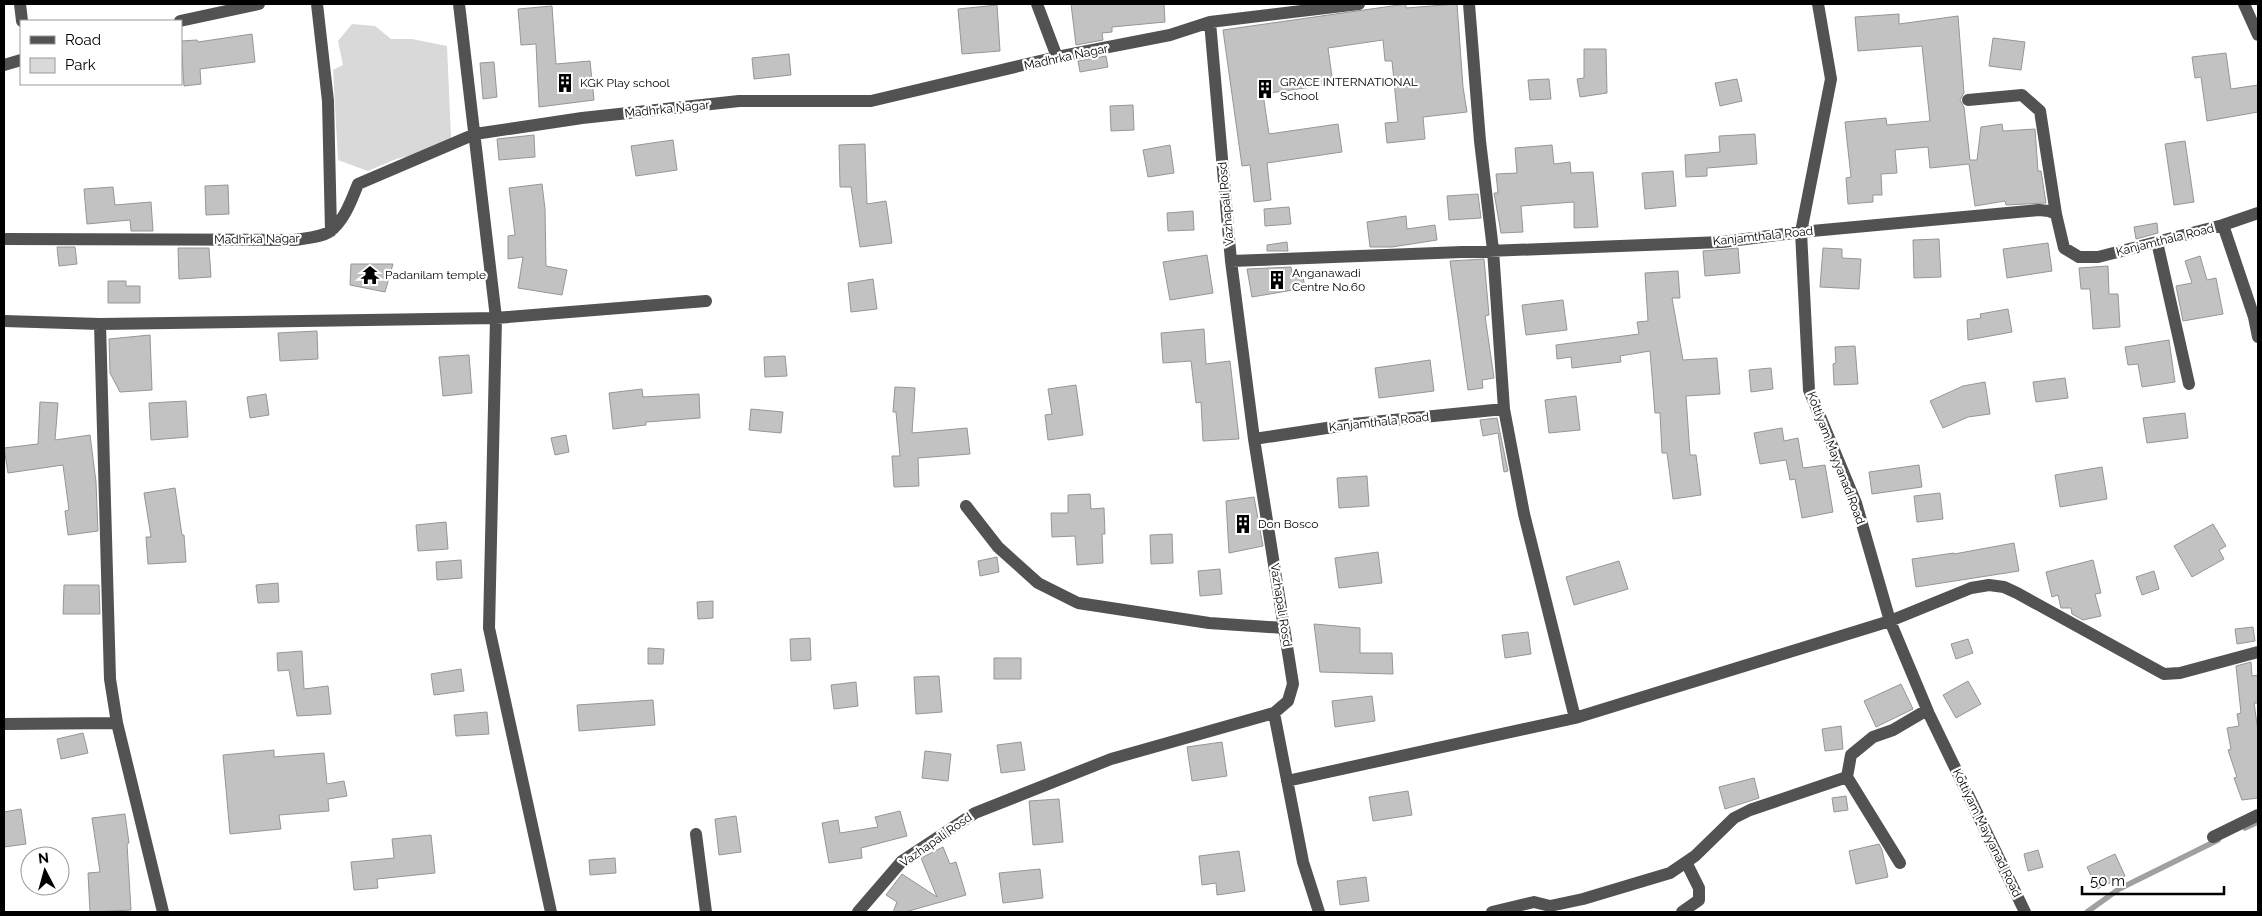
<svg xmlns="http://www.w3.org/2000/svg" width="2262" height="916" font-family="Raleway,sans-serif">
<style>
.green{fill:#d9d9d9}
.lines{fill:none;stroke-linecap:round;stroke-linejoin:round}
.stream{stroke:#a0a0a0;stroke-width:5.5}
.building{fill:#c2c2c2;stroke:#969696}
.minor{stroke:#525252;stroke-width:12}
.labels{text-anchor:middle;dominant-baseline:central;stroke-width:4.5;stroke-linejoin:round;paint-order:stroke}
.street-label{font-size:12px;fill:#000;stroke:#fff}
.poi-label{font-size:12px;fill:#000;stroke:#fff;text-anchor:start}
</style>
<rect width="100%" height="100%" fill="#fff"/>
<path class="green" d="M352,24L375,26L391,39H412L447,46L451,137L444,148L396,159L368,171L338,160L333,70L343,65L338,41Z"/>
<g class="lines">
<path class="stream" d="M2245,828L2258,822
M2087,912L2119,889L2218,840"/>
</g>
<path class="building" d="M1071,4H1164L1165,22L1112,27V32L1102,33L1103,40L1076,45Z
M1406,4V8L1457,4L1463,87L1467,112L1423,117L1425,139L1387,143L1385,123L1398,122L1392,61H1385L1383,40L1328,48L1333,84L1263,94L1269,134L1338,124L1342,152L1267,163L1271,200L1254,202L1250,165L1242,166L1223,30Z
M997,5L1000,51L962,54L958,9Z
M552,6L556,64L590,61L594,100L539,107L536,44L521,45L518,9Z
M1899,14V24L1958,16L1964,93L1960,100L1964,107L1970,160H1977L1981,127L2002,124L2003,131L2035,129L2038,171H2041L2046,203L2006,205L2005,201L1975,206L1969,164L1930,168L1928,147L1895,150L1897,173L1881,174L1882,195H1873V202L1848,204L1846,178L1851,177L1845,122L1886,118L1887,125L1930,121L1922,46L1858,51L1855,17Z
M252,34L255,62L200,69L201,84L184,86L181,41L197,40L198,42Z
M1993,38L2025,42L2021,70L1989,66Z
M1584,49H1606L1607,93L1580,97L1577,79L1584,78Z
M2226,53L2231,89L2258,85V112L2207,121L2201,77L2195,78L2192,57Z
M789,54L791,75L754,79L752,58Z
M1106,56L1108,67L1080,72L1078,61Z
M494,62L497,97L483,99L480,63Z
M1549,79L1551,99L1530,100L1528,80Z
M1737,79L1742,101L1720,106L1715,83Z
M1133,105L1134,130L1111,131L1110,106Z
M1755,134L1757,164L1707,168V176L1686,177L1685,155L1720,152L1719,136Z
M534,135L535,157L499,160L497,139Z
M673,140L677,170L636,176L631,146Z
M2185,141L2194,202L2174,205L2165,144Z
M865,144L867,204L886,201L892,243L860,247L851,187H840L839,145Z
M1170,145L1174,173L1148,177L1143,150Z
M1552,145L1554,164L1570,162L1571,173L1593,172L1598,227L1574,228V202L1521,206L1523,232L1501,233L1494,193H1498L1496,174L1517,173L1515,148Z
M1673,171L1676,206L1645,209L1642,173Z
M542,184L545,209L546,266L567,270L562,295L518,288L523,257L508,259V236L515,235L509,188Z
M228,185L229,214L206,215L205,186Z
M113,187L115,205L151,202L153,231H131L130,220L87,224L84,189Z
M1478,194L1481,218L1449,220L1447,196Z
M1289,207L1291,224L1265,226L1264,209Z
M1193,211L1194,230L1168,231L1167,213Z
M1406,216L1407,229L1435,225L1437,240L1392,247H1370L1367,222Z
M2157,223L2158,233L2136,239L2134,227Z
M1939,239L1941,277L1914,278L1913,240Z
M1287,242L1288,251H1267V245Z
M2048,243L2052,271L2007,278L2003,249Z
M57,247H75L77,264L59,266Z
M178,248H209L211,277L179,279Z
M1738,248L1740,273L1705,276L1703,251Z
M1823,248L1842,249V258L1861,259L1859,289L1820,287Z
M1207,255L1213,293L1170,300L1163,262Z
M2200,256L2207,280L2216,278L2223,314L2183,321L2176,286L2192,283L2185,261Z
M1484,259L1489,315L1485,316L1494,378L1482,380L1483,388L1468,390L1450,261Z
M351,264H393L385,292L350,285Z
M2108,266L2109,294H2118L2120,327L2093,329L2090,289H2081L2079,268Z
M1291,267L1292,273L1302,271L1305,288L1252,297L1247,269Z
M1678,271L1680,298H1672L1683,360L1717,358L1720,394L1686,396L1690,455H1696L1701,495L1673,499L1667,453H1662L1660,413H1655L1650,351L1620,356L1621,362L1572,368L1571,357L1557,359L1556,345L1639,334L1637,322L1648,321L1645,273Z
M873,279L877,309L851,312L848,283Z
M108,281H126V286H140V303H108Z
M1563,300L1567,330L1526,335L1522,305Z
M2008,309L2012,332L1968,340L1967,320L1981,318L1980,314Z
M1204,329L1206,364L1230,361L1239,439L1203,441L1201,402L1196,403L1191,361L1163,363L1161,333Z
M317,331L318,359L280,361L278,333Z
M150,335L152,390L120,392L110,373L109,339Z
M2169,340L2175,382L2142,387L2138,364L2128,365L2125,347Z
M1855,346L1858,384L1834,385L1833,364L1836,363L1835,347Z
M469,355L472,393L443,396L439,357Z
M785,356L787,376L765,377L764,357Z
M1430,360L1434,391L1379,398L1375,368Z
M1771,368L1773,389L1751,392L1749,370Z
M2065,378L2068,398L2036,402L2033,382Z
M1985,382L1990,414L1968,417L1943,428L1930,401L1963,386Z
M1076,385L1083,435L1048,440L1045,415L1052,414L1048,389Z
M895,387L915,388L912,433L967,428L970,454L918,458L919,486L894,487L892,456H900L896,412H893Z
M642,389L643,397L699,394L700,418L646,422V425L613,429L609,393Z
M266,394L269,415L250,418L247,397Z
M1576,396L1580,430L1549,433L1545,400Z
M186,401L188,437L151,440L149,403Z
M40,402L58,403L55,440L90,435L96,482L98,531L68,535L65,511L69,510L63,465L8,473L4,448L38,444Z
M751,409L783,412L781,433L749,430Z
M2185,413L2188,438L2147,443L2143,418Z
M1497,418L1508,471L1504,472L1498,433L1483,436L1480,420Z
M1782,428L1784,441L1798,438L1803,468L1825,465L1833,512L1802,518L1795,479L1790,480L1786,460L1760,464L1754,433Z
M566,435L569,452L555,455L551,438Z
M1919,465L1922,487L1872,494L1869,472Z
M2102,467L2107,499L2060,507L2055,475Z
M1367,476L1369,506L1339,508L1337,478Z
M175,488L182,535H184L186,562L148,564L146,537H151L144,493Z
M1940,493L1943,519L1917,522L1914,496Z
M1090,494L1091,509L1104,508L1105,534H1102L1103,563L1077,565L1075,536L1052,537L1051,513H1068V495Z
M1254,497L1263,546L1229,553L1226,501Z
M446,522L448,549L418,551L416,525Z
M2213,524L2226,546L2219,550L2224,559L2192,577L2174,546Z
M1172,534L1173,563L1151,564L1150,535Z
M2014,543L2019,571L1916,587L1912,559L1954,553V554Z
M1378,552L1382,583L1339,588L1335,558Z
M997,557L999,572L980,576L978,561Z
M461,560L462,578L437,580L436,562Z
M2093,560L2101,593L2095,594L2101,616L2083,620L2072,614L2071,608H2061L2058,595L2052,597L2046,572Z
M1619,561L1628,589L1574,605L1566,577Z
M1220,569L1222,594L1200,596L1198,571Z
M2154,571L2159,589L2142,595L2136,577Z
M278,583L279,602L258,603L256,585Z
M64,585H99L100,614H63Z
M713,601V618L698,619L697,602Z
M1314,624L1360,628V653H1392L1393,674L1320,672Z
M2253,627L2255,641L2237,644L2235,629Z
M1528,632L1531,654L1505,658L1502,635Z
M810,638L811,660L791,661L790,639Z
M1968,639L1973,653L1956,659L1951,644Z
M648,648L664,649L663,664H648Z
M302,651L304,689L328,686L331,714L297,716L289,670L278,671L277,653Z
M994,658H1021V679H994Z
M2251,662L2252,676L2258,675V703H2254L2258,731V798L2242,800L2234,778L2237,777L2228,750L2231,749L2227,728L2239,726L2237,714L2241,713L2236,666Z
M461,669L464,691L434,695L431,674Z
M939,676L942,712L916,714L914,677Z
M1968,681L1981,704L1956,718L1943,695Z
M856,682L858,706L834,709L831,685Z
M1901,684L1913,709L1876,727L1864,701Z
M1372,696L1375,721L1335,727L1332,701Z
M653,700L655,725L579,731L577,705Z
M487,712L489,734L456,736L454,715Z
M1841,726L1843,749L1825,751L1822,729Z
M83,733L88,753L61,759L57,739Z
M1021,742L1025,770L1001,773L997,745Z
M1222,742L1227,776L1192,781L1187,747Z
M274,750V757L324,753L327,784L344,781L347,796L328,799L329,811L279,815L281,829L230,834L223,755Z
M925,751L951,754L948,781L922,778Z
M1754,778L1759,798L1725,809L1719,787Z
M1408,791L1412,815L1373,821L1369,797Z
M1846,796L1848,810L1834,812L1832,798Z
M1059,799L1063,842L1033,845L1029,801Z
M21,809L26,844L4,847V812Z
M900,811L907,836L861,848L862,858L829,863L822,823L838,820L840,833L878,827L875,817Z
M125,814L129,843L127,844L131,910L90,912L88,873L100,872L92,818Z
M736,816L741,852L719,855L715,819Z
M431,835L435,873L377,879L378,888L354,890L351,862L394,858L392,839Z
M1879,844L1882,850L1888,877L1856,884L1849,851Z
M943,847L950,864L956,862L966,895L905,912H893L897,902L886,895L902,874L937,897L921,858Z
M2038,850L2043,867L2028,871L2024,854Z
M1239,851L1245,891L1217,895L1216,883L1202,885L1199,856Z
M2115,854L2125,876L2097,889L2087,867Z
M615,858L616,873L590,875L589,860Z
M1040,869L1043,898L1003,903L999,873Z
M1366,877L1369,901L1340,905L1337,881Z"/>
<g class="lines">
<path class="minor" d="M20,4L22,21
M317,4L328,101L331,231
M459,4L496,318L489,628L551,912
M1037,4L1057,57
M1469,4L1480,141L1493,250L1504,409L1524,514L1575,718
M1818,4L1831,79L1801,232L1809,390L1856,503L1890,621L1929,714L2025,912
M2244,4L2258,35
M180,21L259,4
M4,65L21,60
M1968,100L2022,95L2040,111L2056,214
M2223,225L2254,317L2258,337
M4,239L294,240C305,238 319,238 329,232C344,222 352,199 358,184L475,134L582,118L739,101H871L1057,57L1170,35L1210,22L1359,4
M2157,242L2189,384
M1231,261L1722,242L1801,232L2039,210L2049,211L2056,214L2064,248L2079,257H2098L2223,225L2258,213
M4,321L100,324
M1254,439L1353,424L1504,409
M966,506L998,547L1038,583L1078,603L1209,623L1284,628
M1274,713L1303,862L1319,912
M4,724L117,723
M1847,777L1900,863
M1287,781L1575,718L1890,621L1971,588L1989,585L2004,587L2017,593L2164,674L2180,673L2258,652
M696,834L706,912
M2213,837L2258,815
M163,912L117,723L110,679L100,324L496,318L706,301
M858,912L902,861L975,813L1111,759L1274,713L1288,701L1293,684L1254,439L1231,261L1210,22
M1492,912L1534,902L1550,906L1583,899L1670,873L1695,856L1734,818L1750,810L1847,777L1851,755L1873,737L1893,730L1927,710
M1682,912L1699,900V888L1686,862"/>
</g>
<defs>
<g id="building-bare" transform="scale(1.5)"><path d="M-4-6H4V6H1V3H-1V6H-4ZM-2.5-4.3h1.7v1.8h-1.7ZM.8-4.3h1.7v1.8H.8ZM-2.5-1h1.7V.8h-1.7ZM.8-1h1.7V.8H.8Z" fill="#000" stroke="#fff" stroke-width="2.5" paint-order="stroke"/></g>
<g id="temple-bare" transform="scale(1.5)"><path d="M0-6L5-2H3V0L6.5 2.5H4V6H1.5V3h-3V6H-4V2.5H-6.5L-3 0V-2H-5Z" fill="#000" stroke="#fff" stroke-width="2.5" paint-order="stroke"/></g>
</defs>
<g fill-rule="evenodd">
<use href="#building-bare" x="565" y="83"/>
<use href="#building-bare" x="1265" y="89"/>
<use href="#temple-bare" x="370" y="275"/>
<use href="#building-bare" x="1277" y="280"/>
<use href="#building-bare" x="1243" y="524"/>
</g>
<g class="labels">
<g class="street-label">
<text transform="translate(1066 57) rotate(-12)">Madhrka Nagar</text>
<text transform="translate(667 109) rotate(-6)">Madhrka Nagar</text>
<text transform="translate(1226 204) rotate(-95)">Vazhapali Rosd</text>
<text transform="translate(1763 236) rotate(-6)">Kanjamthala Road</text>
<text transform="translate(257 239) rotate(-1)">Madhrka Nagar</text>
<text transform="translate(2165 240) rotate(-14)">Kanjamthala Road</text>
<text transform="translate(1379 422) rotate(-6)">Kanjamthala Road</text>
<text transform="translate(1836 458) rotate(69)">Kottiyam Mayyanad Road</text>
<text transform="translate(1281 605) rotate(81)">Vazhapali Rosd</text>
<text transform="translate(1987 833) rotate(64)">Kottiyam Mayyanad Road</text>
<text transform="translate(936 840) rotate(-35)">Vazhapali Rosd</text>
</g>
<g class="poi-label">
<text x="1280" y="82">GRACE INTERNATIONAL<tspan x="1280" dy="14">School</tspan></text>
<text x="580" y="83">KGK Play school</text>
<text x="1292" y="273">Anganawadi<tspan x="1292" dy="14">Centre No.60</tspan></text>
<text x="385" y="275">Padanilam temple</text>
<text x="1258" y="524">Don Bosco</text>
</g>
</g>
<rect width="2262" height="916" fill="none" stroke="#000000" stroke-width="10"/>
<rect x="20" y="20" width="162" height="65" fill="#ffffff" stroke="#999999"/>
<rect x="30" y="36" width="25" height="8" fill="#525252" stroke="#999999"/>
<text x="65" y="45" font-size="15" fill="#000000">Road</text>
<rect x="30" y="58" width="25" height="15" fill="#d9d9d9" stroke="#999999"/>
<text x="65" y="70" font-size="15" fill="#000000">Park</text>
<g transform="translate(45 871) rotate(354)"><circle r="24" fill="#ffffff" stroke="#999999"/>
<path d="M0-4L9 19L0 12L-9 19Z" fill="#000000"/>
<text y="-8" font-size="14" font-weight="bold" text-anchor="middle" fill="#000000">N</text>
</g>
<path d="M2082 886v8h142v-8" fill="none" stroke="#000000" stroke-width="2.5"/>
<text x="2090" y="886" font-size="15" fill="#000000" stroke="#ffffff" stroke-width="4" paint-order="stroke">50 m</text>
</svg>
